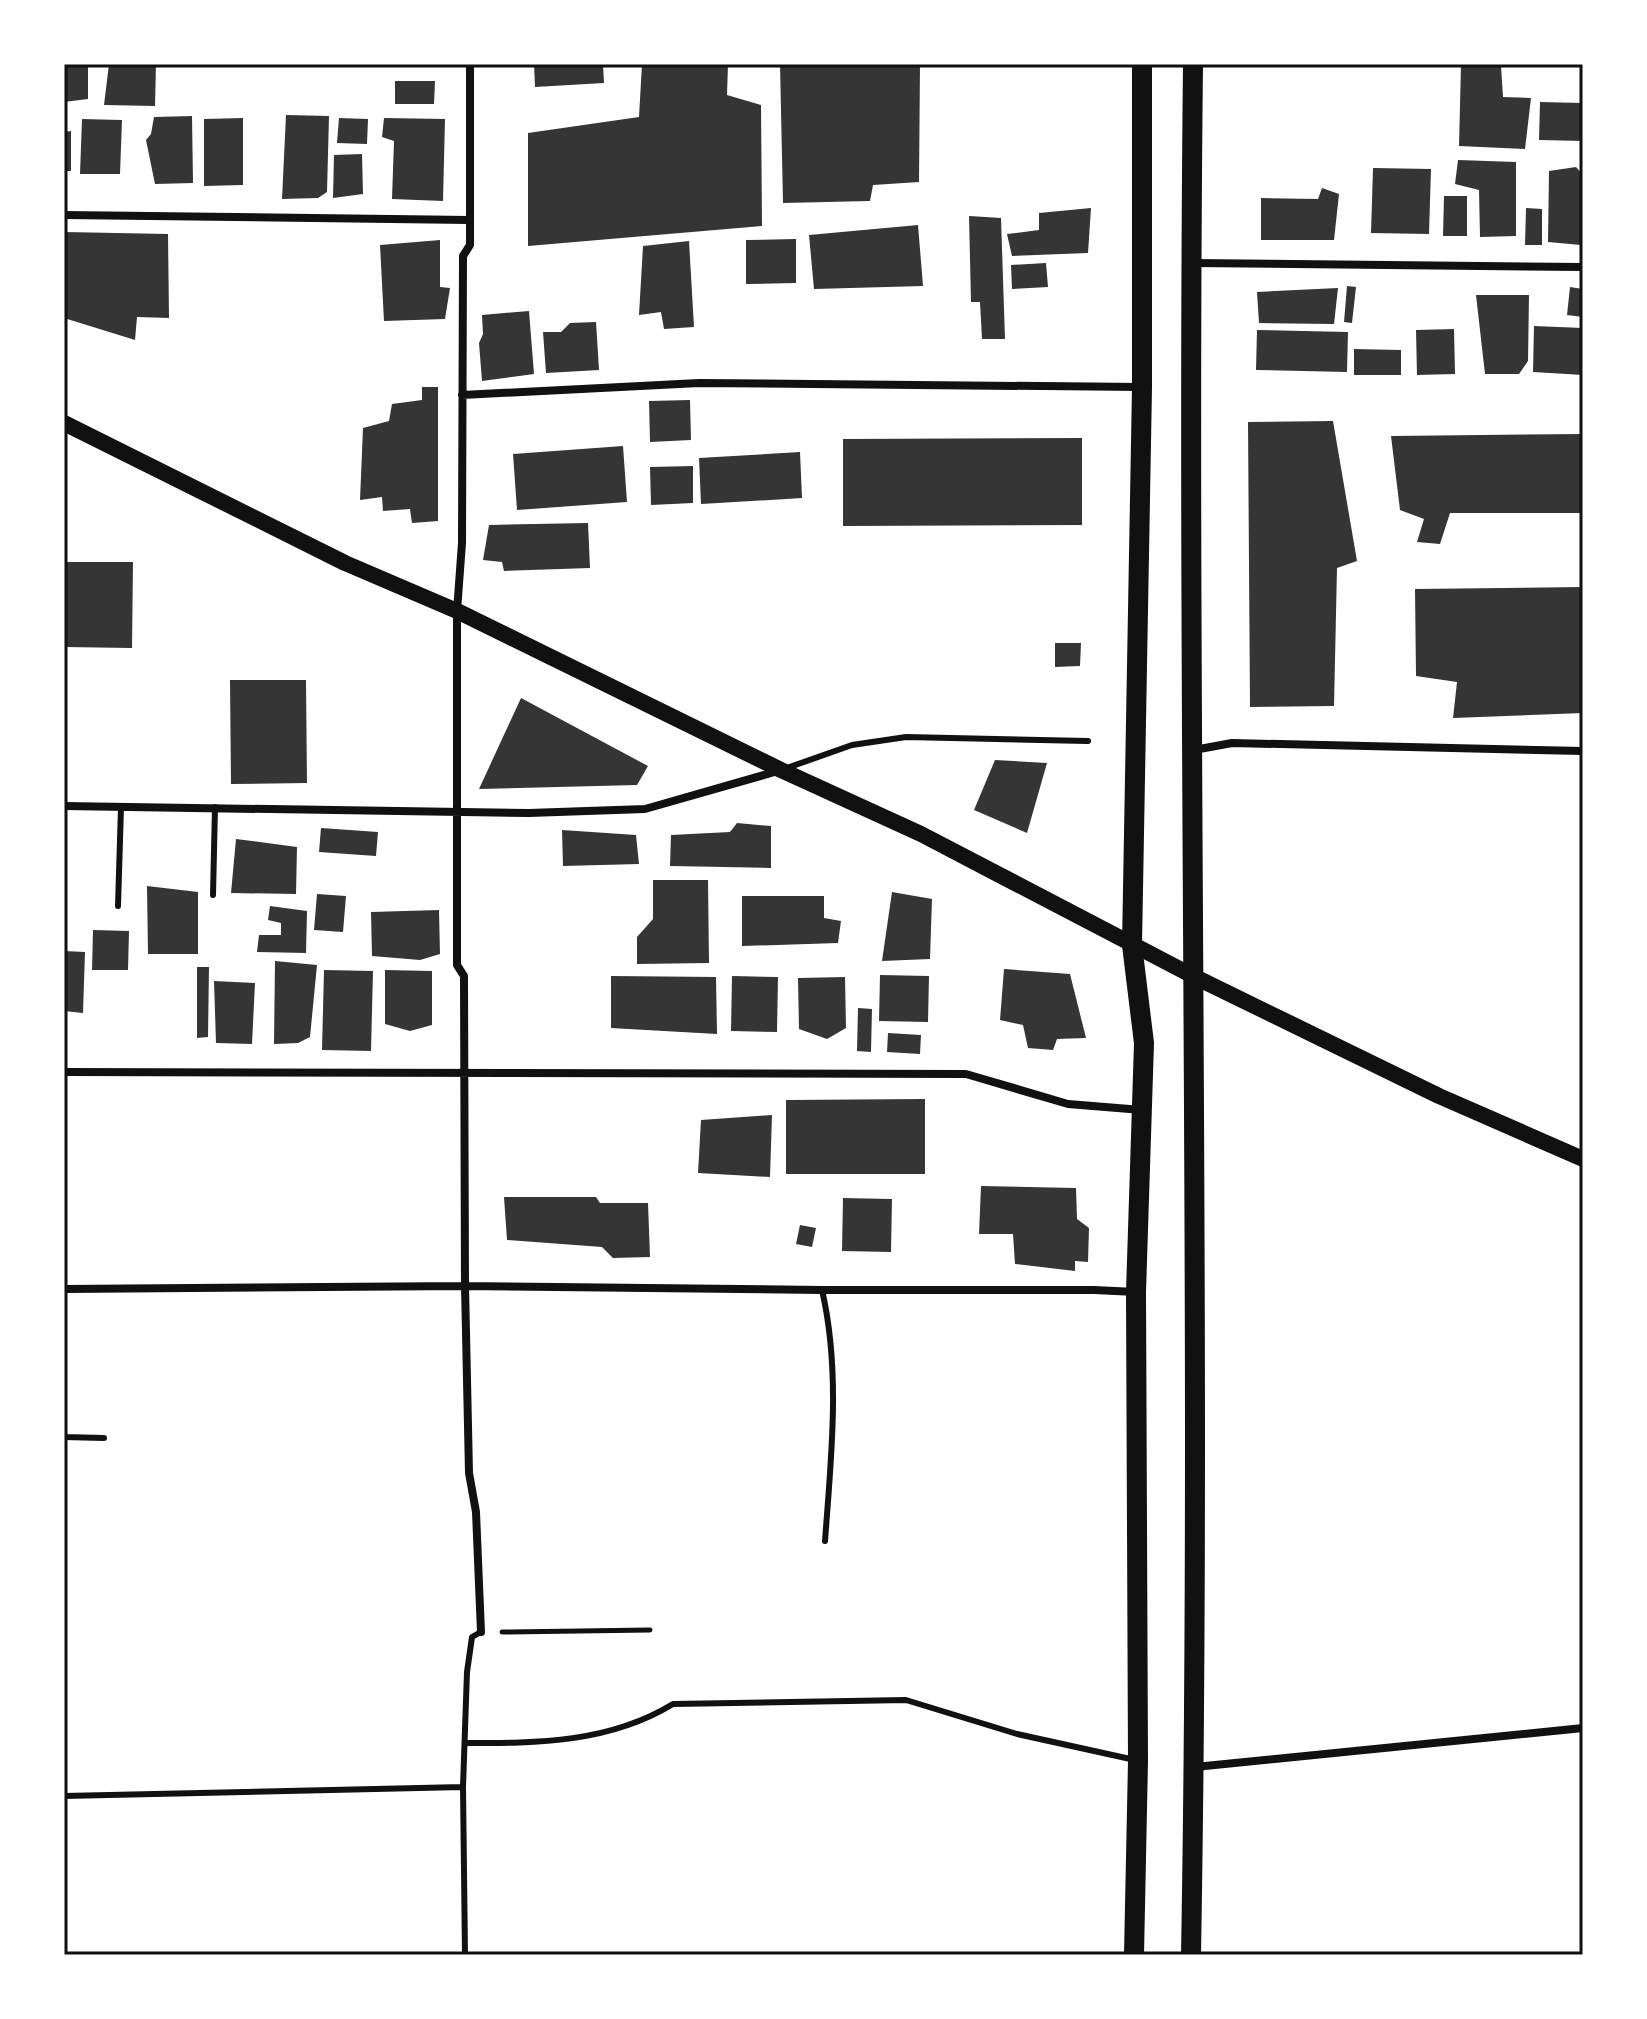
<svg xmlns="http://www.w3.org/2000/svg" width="1647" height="2019" font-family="Commissioner,sans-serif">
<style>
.building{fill:#353535}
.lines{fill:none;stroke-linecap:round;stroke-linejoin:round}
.path{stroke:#111;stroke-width:5}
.service{stroke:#111;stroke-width:6}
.minor{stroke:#111;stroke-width:8}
.secondary{stroke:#111;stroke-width:16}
.primary{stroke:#111;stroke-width:20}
.neatline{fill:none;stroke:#111;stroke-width:3}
</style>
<rect width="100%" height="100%" fill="#fff"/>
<path class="building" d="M64,64H88V99L64,102Z
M109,64H156L155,106L104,105Z
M534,64H603L604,83L535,87Z
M642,64H728L727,95L761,105L762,226L528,246V133L639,117Z
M780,64H920L919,182L873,185L870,201L783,203Z
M1461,65L1501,66L1503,97L1531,98L1525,149L1459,146Z
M395,81H435L434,104H395Z
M1540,102L1583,103V141L1539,140Z
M286,115L329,116L327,192L318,198L282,199Z
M192,116L193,183L155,184L146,140L151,134L154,117Z
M243,118V185L204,186V119Z
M339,118L368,119L367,144L337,143Z
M384,118L445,119L443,201L392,199L394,141L382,137Z
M82,119L122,120L120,174H80Z
M71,131V171H64V132Z
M362,154L363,194L333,198L334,155Z
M1458,160L1516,162V236L1480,237L1479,190L1455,184Z
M1576,167L1583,175L1581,245L1548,242L1549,171Z
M1373,168L1431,169L1429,234L1371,233Z
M1322,188L1339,194L1334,240H1261V198L1318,199Z
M1444,196H1467V236H1443Z
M1091,208L1088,253L1012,256L1007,234L1039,230V213Z
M1526,208L1542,209V245H1525Z
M969,216L1001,218L1005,339H982L980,302H971Z
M918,225L923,286L814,289L809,235Z
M64,232L168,234L169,318L137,317L135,340L64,318Z
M796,239V283L746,284V240Z
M440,240V287L450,288L445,319L384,321L380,245Z
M689,241L694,327L664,329L661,312L639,315L643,246Z
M1046,263L1048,287L1012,289L1011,265Z
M1347,286L1356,287L1352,323L1344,322Z
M1570,287L1583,289V317L1567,315Z
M1338,288L1334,324L1259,323L1257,292Z
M1476,295H1529L1528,361L1519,374H1485Z
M529,311L534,374L482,381L479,343L483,334L482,315Z
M596,322L599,370L546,373L543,332H561L570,323Z
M1534,326L1583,328V375L1533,372Z
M1454,329L1455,374L1417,375L1416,330Z
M1257,330L1348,332L1347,372L1256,370Z
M1354,349L1401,350V375H1354Z
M422,387H438V521L412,523L410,509L383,511L382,497L360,500L363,428L389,421L392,404L422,400Z
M690,400L691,440L650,442L649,401Z
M1333,421L1357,561L1337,568L1334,706L1250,707L1248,422Z
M1583,434V513H1450L1440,544L1417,542L1424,519L1400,510L1391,436Z
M1082,438V525L843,526V439Z
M623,446L627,502L517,510L513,454Z
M800,452L802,498L701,504L699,458Z
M693,466V503L651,505L650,467Z
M588,523L590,568L504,571L502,562L483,560L489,525Z
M64,562H133L132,648L64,647Z
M1583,587V713L1453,718L1457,682L1416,676L1415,589Z
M1055,643H1081L1080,666L1055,667Z
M230,680H306L307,783L231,784Z
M521,698L648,766L637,785L479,789Z
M995,760L1047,763L1027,833L974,810Z
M737,823L771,826V868L670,866L671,835L730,832Z
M321,828L378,832L376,856L319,852Z
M562,830L636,835L639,864L563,866Z
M236,839L297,847L296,894L231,893Z
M653,880H708L709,963L637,964V937L653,919Z
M147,886L198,892V954H148Z
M892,892L932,899L930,959L882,961Z
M317,894L346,896L343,932L314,930Z
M742,896H824V918L841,921L838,943L742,946Z
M270,906L307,911L306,953L257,952L259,935H281V923L268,920Z
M439,910L440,954L420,960L372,956L371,912Z
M93,930L129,931L128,970H92Z
M64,951L85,952L83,1013L64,1011Z
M275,961L317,965L310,1037L298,1043L274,1044Z
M197,967H209L208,1037L197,1038Z
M1004,969L1070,974L1086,1038L1057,1039L1053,1050L1028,1048L1023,1025L1000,1020Z
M324,970L373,971L371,1051L322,1050Z
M385,970L432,971V1025L410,1031L385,1024Z
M880,975L929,976L928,1022L879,1021Z
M611,976L716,977L717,1034L611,1028Z
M732,976L778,977L777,1032L731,1031Z
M845,977L846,1028L827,1039L799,1029L798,978Z
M214,981L255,983L252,1044L216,1043Z
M858,1008L872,1009L871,1052L857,1051Z
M888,1033L921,1035L920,1054L887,1052Z
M925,1099V1174H786V1100Z
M772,1115L770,1177L698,1173L701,1120Z
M981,1186L1076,1188L1077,1219L1089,1228L1088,1262L1075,1261V1271L1015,1264L1013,1234H979Z
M504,1197H596L600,1203H648L650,1257L613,1258L602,1247L507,1240Z
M843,1198L892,1199L891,1252L842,1251Z
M800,1225L816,1228L812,1247L796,1244Z"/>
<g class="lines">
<path class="path" d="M502,1632L650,1630"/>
<path class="service" d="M784,769L852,745L906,737L1088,741
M213,895L215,807
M118,906L121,807
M822,1290C841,1372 831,1458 825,1541
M64,1431V1437L104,1438
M466,1743C538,1743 609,1743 673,1704L906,1700L1017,1734L1135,1760
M64,1796L463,1787
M465,1955L463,1787L467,1672L472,1637L481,1632"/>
<path class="minor" d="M470,64V245L463,256L462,543L457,611V965L464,976L465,1286L469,1473L476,1512L481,1632
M64,215L469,220
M1192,263L1583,267
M462,395L699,383L1141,387
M1194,750L1232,743L1583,751
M64,806L529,813L645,809L778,771
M64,1072L966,1074L1068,1104L1142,1110
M64,1289L465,1286L822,1290H1094L1136,1292
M1195,1767L1583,1728"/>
<path class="secondary" d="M64,423L345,563L457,611L781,770L921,834L1195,977L1439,1096L1583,1159"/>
<path class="primary" d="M1134,1955L1138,1761L1136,1292L1144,1043L1132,945L1142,387V64
M1191,1955C1202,1325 1186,694 1193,64"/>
</g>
<rect width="1647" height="2019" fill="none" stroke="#ffffff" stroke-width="132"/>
<rect x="66" y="66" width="1515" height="1887" class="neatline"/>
</svg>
